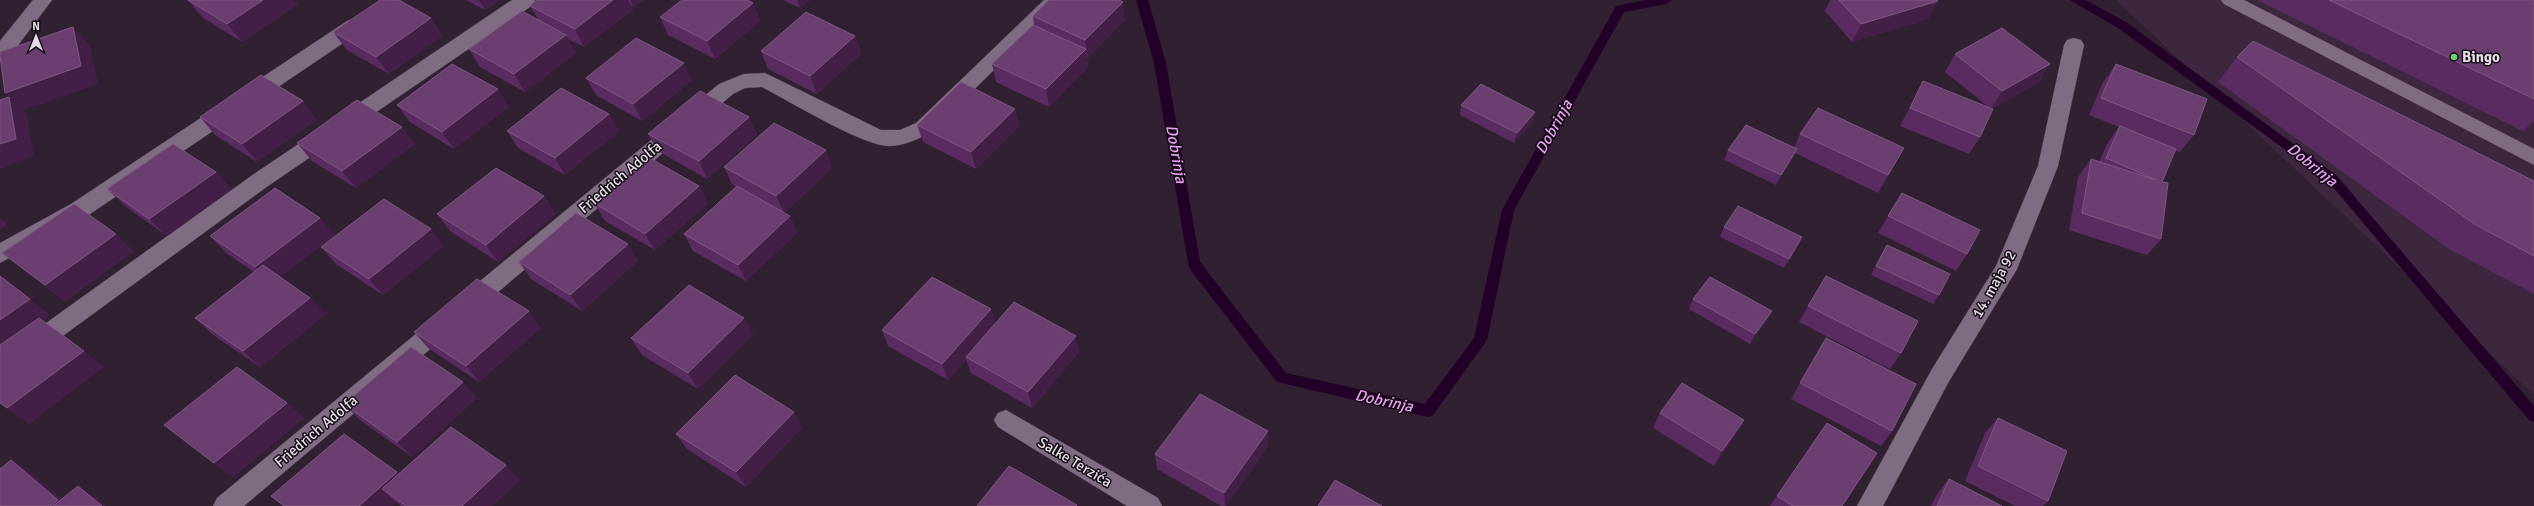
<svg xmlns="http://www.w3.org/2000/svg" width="2534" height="506" font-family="Signika,sans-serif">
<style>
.built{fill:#3c273e}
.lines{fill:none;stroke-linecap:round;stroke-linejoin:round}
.stream{fill:#230028;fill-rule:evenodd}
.service-casing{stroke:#493b4b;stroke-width:1}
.minor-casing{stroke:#493b4b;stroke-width:1}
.service{fill:#7f6c82;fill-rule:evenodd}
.minor{fill:#7f6c82;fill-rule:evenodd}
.wall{fill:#5a2b60}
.shaded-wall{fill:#431f48}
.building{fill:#6a3e6f;stroke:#7d5782}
.poi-dot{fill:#69d464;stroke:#140d15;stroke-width:1.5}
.labels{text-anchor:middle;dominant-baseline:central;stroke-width:3;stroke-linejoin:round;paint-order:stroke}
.poi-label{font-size:15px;font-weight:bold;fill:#e6dbe7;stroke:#140d15;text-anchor:start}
.street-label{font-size:15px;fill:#e6dbe7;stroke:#140d15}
.water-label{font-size:16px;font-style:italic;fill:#e89ff2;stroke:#140d15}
</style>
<rect width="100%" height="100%" fill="#302032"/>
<path class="built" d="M2116,0H2534V395Z"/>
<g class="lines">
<path class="stream" d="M1136,0H1148L1166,63L1200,262L1286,373L1425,404L1474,338L1502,210L1616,6L1646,0H1672L1666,4L1624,12L1514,210L1487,340L1433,415L1428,417L1277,382L1189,268L1154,63Z
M2070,0H2085L2126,22L2336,175L2534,406V422L2529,420L2328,181L2118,28Z"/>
<g class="service-casing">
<path id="service" d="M2221,0H2244L2534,149V165L2224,4Z"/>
</g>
<g class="minor-casing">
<path id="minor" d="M33,0H52L7,60L0,62V41Z
M512,0H535L533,5L268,186L8,376L0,379V356L254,174Z
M1044,0H1065L930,133C918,139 904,146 889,146C863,146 789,101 762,87L745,88L733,94L244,506H213L217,498L719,84L744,74L765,73L881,130H900L916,123Z
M354,19L361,21L364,26L361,31L87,216L0,263V243L71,204L347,21Z
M2074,38L2081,40L2084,45L2058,166L2017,269L1948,383L1883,506H1857L1932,369L1996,266L2038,166L2064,45L2067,40Z
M1006,410L1158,498L1162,506H1127L998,427L994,420L998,413Z"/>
</g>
<use href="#service" class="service"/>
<use href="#minor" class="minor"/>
</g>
<path class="wall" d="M188,0L298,4L242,42L203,18Z
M466,0H500L485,10Z
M537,0H643L633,7L631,6L633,10L584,47L568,39L576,53L525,92L480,67L469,49L538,19L530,6Z
M783,0H810L800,8Z
M1830,0H1937L1928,19L1852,42L1825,11Z
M2257,0H2534V121L2523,131Z
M753,3L760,21L715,59L668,35L660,17Z
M1033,16L1125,20L1088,58L1087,57L1088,67L1049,107L996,82L992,64L1034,25Z
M431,18L442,36L389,74L347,50L333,32Z
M855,36L861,54L817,94L768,69L761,51Z
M1955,54L2050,64L2039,82L1991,109L1945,72Z
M2237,57L2534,181V294L2449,249L2218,82Z
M2116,64L2194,135L2180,152L2175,150L2162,182L2161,239L2147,255L2069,230L2078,177L2091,159L2099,162L2107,144L2119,127L2089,115L2103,82Z
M586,78L692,80L642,121L596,95Z
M1923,81L1980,137L1969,154L1900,126Z
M397,105L509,107L454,149L410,122Z
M1461,105L1533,122L1514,143L1460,115Z
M1015,109L1019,126L976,169L923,142L917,125Z
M609,114L619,131L565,175L518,148L507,131Z
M200,117L317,119L257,162L215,135Z
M749,117L757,135L707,179L658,151L648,134Z
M1800,134L1894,165L1878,193L1795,153L1792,159L1776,185L1724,160L1728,150L1794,148Z
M297,143L415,144L356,188L312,161Z
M724,167L832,168L784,213L790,216L797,233L746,281L693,251L684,234L736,187L732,184Z
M216,172L232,189L167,236L125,206L107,189Z
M699,186L708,203L655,250L605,221L594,203Z
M544,196L555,214L498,262L450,231L437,214Z
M1888,216L1967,254L1956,271L1878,233Z
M1724,227L1797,247L1784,268L1720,237Z
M335,235L280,277L326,314L260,367L212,334L195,318L254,272L226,253L210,236Z
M1887,245L1939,295L1933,304L1871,275Z
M444,246L383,295L336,264L321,247Z
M134,251L65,301L2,253Z
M638,261L582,311L531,279L519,262Z
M1693,299L1772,311L1767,320L1750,344L1689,309Z
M1808,306L1901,353L1890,369L1799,322Z
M744,318L753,334L698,389L642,355L631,338Z
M995,323L1079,352L1032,408L971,373L966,359L948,380L888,346L882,330Z
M541,328L479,382L428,348L414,332Z
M1826,338L1892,431L1881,446L1791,399Z
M477,398L412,457L360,420L344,404Z
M287,403L304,418L233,477L164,425Z
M1660,413L1744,420L1735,436L1714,466L1653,428Z
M1998,418L2048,501L2043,506H2015L1965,481L1985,433Z
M802,427L746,487L687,449L676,434Z
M1268,446L1226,506H1221L1157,469L1155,454Z
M399,473L520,480L492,506H401L396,502L391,506H284L271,496Z
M1949,479L2002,506H1931L1937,494Z
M1777,496L1842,506H1770Z"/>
<path class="shaded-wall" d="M263,0H295L298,4L242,42L227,24Z
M479,0H500L485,10Z
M613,0H628L633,10L584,47L575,29Z
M630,0H643L633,7Z
M797,0H810L800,8Z
M1938,1L1928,19L1852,42L1861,24Z
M1123,2L1125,20L1088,58L1085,40Z
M753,3L760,21L715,59L707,41Z
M431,18L442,36L389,74L376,57Z
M73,27L90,45L98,84L24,110L5,93Z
M566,35L576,53L525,92L514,74Z
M855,36L861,54L817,94L810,76Z
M1086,49L1088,67L1049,107L1046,89Z
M684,63L692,80L642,121L633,104Z
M2050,64L2039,82L1991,109L2002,91Z
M498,89L509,107L454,149L442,132Z
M9,97L27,114L34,156L0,169V144Z
M303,101L317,119L257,162L242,144Z
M1015,109L1019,126L976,169L971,152Z
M1535,112L1533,122L1514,143L1517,133Z
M609,114L619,131L565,175L555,158Z
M749,117L757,135L707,179L699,161Z
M402,127L415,144L356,188L342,171Z
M1797,149L1792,159L1776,185L1781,175Z
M826,150L832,168L784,213L776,196Z
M216,172L232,189L167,236L149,219Z
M699,186L708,203L655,250L645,234Z
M544,196L555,214L498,262L486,245Z
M790,216L797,233L746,281L738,265Z
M0,218L8,224L0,230Z
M320,218L335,235L272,284L255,267Z
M431,229L444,246L383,295L369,279Z
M116,234L134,251L65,301L45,285Z
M1802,237L1797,247L1784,268L1789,259Z
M628,244L638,261L582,311L570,295Z
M310,298L326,314L260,367L243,351Z
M30,299L50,315L0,351V320Z
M991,309L996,325L966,357V359L948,380L942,364Z
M529,311L541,328L479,382L466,366Z
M1772,311L1767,320L1750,344L1755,334Z
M744,318L753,334L698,389L688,373Z
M1076,336L1079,352L1032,408L1028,392Z
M84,351L104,367L29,424L7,408Z
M463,382L477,398L412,457L397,442Z
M287,403L304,418L233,477L214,463Z
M794,412L802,427L746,487L736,472Z
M1744,420L1735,436L1714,466L1722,451Z
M1268,431V446L1226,506H1225L1224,493Z
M11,460L34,475L70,506H51Z
M506,465L520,480L492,506H462Z
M397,472L413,487L382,489L396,502L391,506H359Z
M78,486L100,501L106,506H102Z"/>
<path class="building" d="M188,0H263L227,24Z
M380,0H399L431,18L376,57L333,32Z
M537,0H613L575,29L530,6Z
M682,0H747L753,3L707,41L660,17Z
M1049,0H1119L1123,2L1085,40L1033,16Z
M1839,0H1937L1938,1L1861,24Z
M2329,0H2534V99Z
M522,11L566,35L514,74L469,49Z
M806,12L855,36L810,76L761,51Z
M1033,25L1086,49L1046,89L992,64Z
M73,27L81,66L5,93L0,56V52Z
M2002,28L2050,64L2002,91L1955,54Z
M636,38L684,63L633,104L586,78Z
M2253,41L2534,181V256L2476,225L2237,57Z
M452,64L498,89L442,132L397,105Z
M2116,64L2207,99L2194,135L2101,98Z
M261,75L303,101L242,144L200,117Z
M1923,81L1993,109L1980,137L1910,108Z
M961,82L1015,109L971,152L917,125Z
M1481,84L1535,112L1517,133L1461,105Z
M561,88L609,114L555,158L507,131Z
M700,91L749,117L699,161L648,134Z
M9,97L16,139L0,144V100Z
M357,100L402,127L342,171L297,143Z
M1818,108L1904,148L1888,175L1800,134Z
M774,123L826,150L776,196L724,167Z
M1746,125L1797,149L1781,175L1728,150Z
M2120,126L2176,149L2162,182L2168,183L2161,239L2082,213L2091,159L2156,180L2106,158Z
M173,144L216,172L149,219L107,189Z
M648,157L699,186L645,234L594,203Z
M496,168L544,196L486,245L437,214Z
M737,186L790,216L738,265L684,234Z
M275,188L320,218L255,267L210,236Z
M1902,193L1980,230L1967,254L1888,216Z
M384,199L431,229L369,279L321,247Z
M74,204L116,234L45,285L2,253Z
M1738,206L1802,237L1789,259L1724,227Z
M576,213L628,244L570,295L519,262Z
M1887,245L1950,274L1939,295L1876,266Z
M263,265L310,298L243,351L195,318Z
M0,276L30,299L0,320Z
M1826,276L1918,321L1901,353L1808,306Z
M932,277L991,309L942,364L882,330Z
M1710,277L1772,311L1755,334L1693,299Z
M477,279L529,311L466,366L414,332Z
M689,285L744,318L688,373L631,338Z
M1014,302L1076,336L1028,392L966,357Z
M39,318L84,351L7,408L0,403V345Z
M1826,338L1916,384L1892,431L1800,383Z
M411,347L463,382L397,442L344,404Z
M237,367L287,403L214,463L164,425Z
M735,375L794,412L736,472L676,434Z
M1682,383L1744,420L1722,451L1660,413Z
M1200,394L1268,431L1224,493L1155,454Z
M1998,418L2067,451L2048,501L1978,466Z
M1827,423L1877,453L1842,506H1793L1777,496Z
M451,427L506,465L462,506H406L382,489Z
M344,434L397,472L359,506H284L271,496Z
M11,460L58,500L51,506H0V469Z
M1009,466L1077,505L1076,506H977Z
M1949,479L2002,506H1937Z
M1335,480L1382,506H1318Z
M78,486L102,506H53Z"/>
<circle class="poi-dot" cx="2454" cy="57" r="4"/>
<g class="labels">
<g class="poi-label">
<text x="2462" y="57">Bingo</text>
</g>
<g class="street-label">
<text transform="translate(620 177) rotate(-40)">Friedrich Adolfa</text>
<text transform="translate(1994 284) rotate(-61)">14. maja 92</text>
<text transform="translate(316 431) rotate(-40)">Friedrich Adolfa</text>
<text transform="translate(1075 462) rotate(31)">Salke Terzića</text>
</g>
<g class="water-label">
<text transform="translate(1554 127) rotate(-61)">Dobrinja</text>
<text transform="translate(1176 154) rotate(80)">Dobrinja</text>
<text transform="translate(2312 165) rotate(39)">Dobrinja</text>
<text transform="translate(1384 401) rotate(12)">Dobrinja</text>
</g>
</g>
<g transform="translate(36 36)" stroke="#140d15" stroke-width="3" paint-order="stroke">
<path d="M0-3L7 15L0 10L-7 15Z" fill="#e6dbe7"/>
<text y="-6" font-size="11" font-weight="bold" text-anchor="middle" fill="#e6dbe7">N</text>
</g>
</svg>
